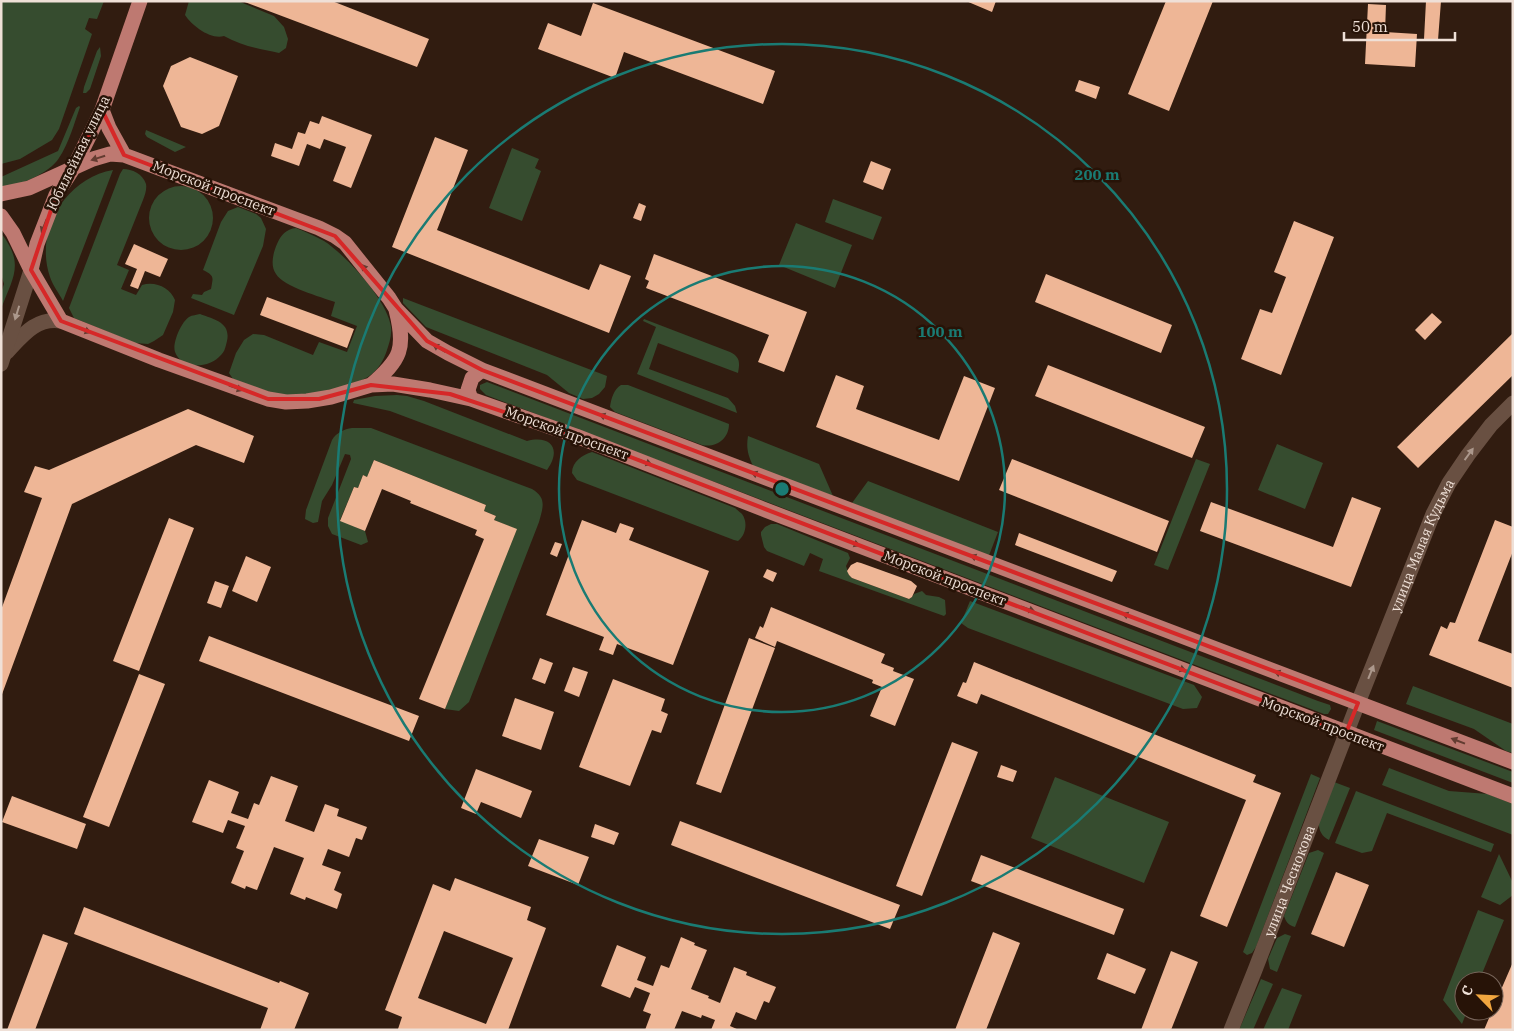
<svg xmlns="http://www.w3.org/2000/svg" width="1514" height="1031" font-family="'IBM Plex Serif',serif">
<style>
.green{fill:#364c2f}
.building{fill:#eeb696;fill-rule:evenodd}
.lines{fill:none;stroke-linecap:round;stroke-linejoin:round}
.minor{stroke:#695042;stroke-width:15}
.major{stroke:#be7971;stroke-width:15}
.oneway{fill:#633c31}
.oneway2{fill:#ac988c}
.marked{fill:none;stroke:#d62828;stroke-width:4;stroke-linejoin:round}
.ring{fill:none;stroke:#1a7b73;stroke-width:2.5}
.labels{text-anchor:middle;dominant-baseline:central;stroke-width:5;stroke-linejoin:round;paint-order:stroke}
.street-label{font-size:14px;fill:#efe0d7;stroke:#271307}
.centre{fill:#1a7b73;stroke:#271307;stroke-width:2.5}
.ring-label{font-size:15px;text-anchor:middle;font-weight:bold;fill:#1a7b73;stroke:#271307;stroke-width:5;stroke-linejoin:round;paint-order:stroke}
</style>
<rect width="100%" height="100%" fill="#311c10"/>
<path class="green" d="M1,1H104L97,19L89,18L85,29L92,34L59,129L52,140L20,159L1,164Z
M189,1H238L274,16L284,27L288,39L286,48L279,53C259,49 242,46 224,36C211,40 192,26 185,15Z
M100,47L101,56L90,89L86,93H83L84,87L97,51Z
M79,106L80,107C74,124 69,143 59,158C49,174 19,185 1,189V177L58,151L76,108Z
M146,130L186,147L175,152L147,137L145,134Z
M512,148L539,159L535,168L541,171L522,221L489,208Z
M123,169C132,169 143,174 146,184C147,189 145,195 143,200L117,265L129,270L121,289L136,295L142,285C156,281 170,288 175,300L173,312L163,335L154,341L148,344L135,343L74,318L69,308L120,174Z
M113,170L63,301C59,293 53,286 50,277C34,231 66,178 113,170Z
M149 218a32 32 0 1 1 64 0a32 32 0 1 1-64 0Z
M833,199L882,217L873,240L825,222Z
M238,207L256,214L261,218L266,229L263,246L234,315L191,298L193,294L202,295L204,292L211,289C213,277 215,276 203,270L221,222L228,211Z
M796,223L852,245L835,288L779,265Z
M296,228C306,232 315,236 324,241C346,255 388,301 391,327C392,336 389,344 386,353C377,377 362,381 340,388C319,394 298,399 276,394C262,391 247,384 233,379L229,373L236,353L244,340L253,334L264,335L313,355L319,342L347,352L357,326L331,316L335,302C321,297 284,287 276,274C270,266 273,253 277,244C281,235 286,229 296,228Z
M1,233C25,264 13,277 1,309V293L4,284L1,274Z
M403,298L607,376L605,387L599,394L592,398L583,399L569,393L547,375L426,327L403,303Z
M200,314C216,320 233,323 226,345C225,349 224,352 221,355C210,368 182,371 175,352C172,344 181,322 189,317C192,315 197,315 200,314Z
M644,319L730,352C740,357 740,362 738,373L658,343L649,369L728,398L735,406L737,413L637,374L656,327L643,321Z
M487,382L1318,701L1330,705L1331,709L1328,714H1324L486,395L480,389V385Z
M621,385H628L729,424C729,439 716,448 702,445L615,412L610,407C611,399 614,389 621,385Z
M397,395L407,396L424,401L527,441C551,435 562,449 547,470L390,411L353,403L354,400L375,396Z
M352,428H371L532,489C547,498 543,507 539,522L469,702L459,711L445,709L516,529L494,520L496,516L484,511L486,505L374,460L367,477L363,475L358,488L354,487L340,520L365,531L368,542L361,545L332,534L328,526V518L351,459L350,455L345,454L332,485L322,501L318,522L313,523L305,519L306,510L332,440C336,433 344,429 352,428Z
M748,436L819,464L833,496L753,466C748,455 746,448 748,436Z
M1277,444L1323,463L1305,509L1258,490Z
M592,452L735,508C736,509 741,513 742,514C748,522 746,535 738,541L734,540L577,480L572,473C572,462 582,455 592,452Z
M1196,459L1210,464L1168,570L1154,565Z
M868,481L998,532L988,558L852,503Z
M771,524H777L848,553L850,558L846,566L849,575L852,578L909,599L912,597L914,594L922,591L926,595L939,597L945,600L946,614L944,616L819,571L823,559L810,553L804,566L767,551L764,547L761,535V532L765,527Z
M970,601L1194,685L1202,697L1197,708L1183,709L968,628L961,623Z
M1413,686L1513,724V753L1506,751L1474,729L1406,704Z
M1377,721L1513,772V783L1374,730Z
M1389,768L1449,791L1488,794L1513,804V835L1382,785Z
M1311,774L1320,778L1256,947L1252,953L1247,955L1243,952Z
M1055,777L1169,822L1144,883L1031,838Z
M1334,782L1350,788L1329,840C1321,836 1318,829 1319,820Z
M1356,791L1494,844L1491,852L1387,813L1372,851L1362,853L1335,843Z
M1318,850L1324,853L1295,927C1288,925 1286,922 1284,916L1309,853Z
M1499,854L1513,883V895L1500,905L1481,897Z
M1478,910L1504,920L1479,981H1464V1011H1467L1462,1024L1443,1000Z
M1285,934L1291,936L1277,972L1270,969L1268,959L1277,938Z
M1261,979L1273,984L1253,1030H1239Z
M1282,988L1302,995L1288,1030H1263Z"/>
<path class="building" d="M242,1H332L429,39L417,67Z
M966,1H996L992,12Z
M1166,1H1213L1169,111L1128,94Z
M1426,1H1441L1438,40L1424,39Z
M593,3L775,71L763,104L624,52L615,78L538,49L548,23L581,36Z
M1368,4L1386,5L1385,32L1417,34L1415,67L1365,64Z
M190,57L238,76L219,126L202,134L181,127L163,86L171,66Z
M1079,80L1100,87L1096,99L1075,91Z
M322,116L372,135L351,188L333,181L346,147L324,139L320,149L307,144L299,166L271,156L275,143L292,149L298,132L305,134L310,121L319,124Z
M435,137L468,150L437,230L589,290L600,264L631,276L609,333L392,247Z
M871,161L891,169L883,190L863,182Z
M639,203L646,206L641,221L633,218Z
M1294,221L1334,237L1281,375L1241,359L1260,309L1272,313L1286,277L1274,272Z
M134,244L168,259L160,277L145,271L138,289L130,286L137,269L125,264Z
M654,254L807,312L784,372L758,362L769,335L646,288L649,281L645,279Z
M1046,274L1172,325L1161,353L1035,302Z
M267,297L354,329L347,348L260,315Z
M1432,313L1442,322L1425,340L1415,330Z
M1513,333V375L1418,468L1397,447Z
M1048,365L1205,427L1192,458L1035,396Z
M836,375L864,386L856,409L939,440L964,376L995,388L959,481L816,427Z
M188,409L254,436L244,463L196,445L72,504L1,697V610L42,498L24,492L35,466L49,470Z
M1012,459L1169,521L1157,552L999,490Z
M374,460L486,505L484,511L496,516L494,520L517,529L445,709L419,699L484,539L475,535L477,530L410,503L411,501L382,489L365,531L340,521L354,487L358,488L363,475L367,477Z
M1352,497L1381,508L1351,587L1200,531L1211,502L1333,547Z
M169,518L194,528L139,671L113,661Z
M582,520L616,533L620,523L634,528L629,540L709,571L673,665L617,644L613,655L599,650L604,637L546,615Z
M1495,520L1513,527V551L1478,641L1513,654V688L1429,655L1441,626L1447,629L1450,622L1455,623Z
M1019,533L1117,571L1112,582L1015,545Z
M555,542L562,544L557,557L550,554Z
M246,556L271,567L257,602L232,591Z
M857,562L861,563L911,581L917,586L912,597L909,599L852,578L849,575L847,571L851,565Z
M767,569L777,573L773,582L763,577Z
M215,581L229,586L221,608L207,603Z
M771,607L885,654L881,663L894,668L893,671L914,679L895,726L870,716L882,687L872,683L873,680L777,641L775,647L755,638L760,626L763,628Z
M209,636L419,716L409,741L199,661Z
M749,638L775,648L721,793L696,784Z
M540,658L553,663L545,684L532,679Z
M974,662L1256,775L1253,782L1281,793L1227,927L1200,916L1246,800L981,694L977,704L957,696L963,682L966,683Z
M573,667L588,672L579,697L564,691Z
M139,674L165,684L109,827L83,817Z
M613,679L665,699L661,711L668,714L661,733L652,730L630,786L579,767Z
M515,698L554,712L541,750L502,736Z
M952,742L978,752L922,896L896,886Z
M1001,765L1017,771L1013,782L997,777Z
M476,769L532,791L521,818L481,802L476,814L461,808Z
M271,776L298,786L285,821L314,832L325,804L339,809L337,816L367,827L362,840L356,838L349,857L328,849L322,865L341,872L334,890L342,894L337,909L306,897L305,900L290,894L304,858L274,847L257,890L246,886L245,889L231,883L244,851L236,848L245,826L228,820L223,833L192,822L209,780L239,792L231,813L248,819L254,803L259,805Z
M12,796L86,824L77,849L2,822Z
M680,821L900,905L890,929L671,845Z
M595,824L619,833L614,845L591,837Z
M539,839L589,857L578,885L528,866Z
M981,855L1124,909L1114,935L971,881Z
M1336,872L1369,885L1344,947L1311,934Z
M455,878L531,907L527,920L546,928L508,1030H400L398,1029L402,1017L385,1010L433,884L450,891ZM444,931L513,958L486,1024L418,998Z
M84,907L279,983L280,981L309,993L294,1030H260L268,1008L74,934Z
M993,932L1020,943L986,1030H955Z
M43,934L68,943L35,1030H7Z
M681,937L695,943L694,945L707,950L691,989L709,996L708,998L720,1003L734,967L747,972L746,975L776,987L769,1003L764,1001L756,1020L736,1012L730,1026L739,1030H711L715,1020L702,1015L701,1018L682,1011L674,1030H645L651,1014L643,1011L650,993L635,987L630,998L601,986L617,945L646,957L637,980L653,986L661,965L669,968Z
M1171,951L1198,962L1171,1030H1141Z
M1107,953L1146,969L1135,994L1097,979Z
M1513,962V1030H1484L1492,1011H1494V1006Z"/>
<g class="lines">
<g class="minor">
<path d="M7,352C22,336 36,317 61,321"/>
<path d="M1,364L31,270"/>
<path id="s1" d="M1231,1030L1255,970L1358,703L1433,514L1449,483L1468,455L1491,425L1513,403"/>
</g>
<path class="major" d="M102,110L109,128L124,155
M1,194L29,188L93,159L110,154L124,155L319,228L335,236L345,243L389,298L396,309L427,341L448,353L482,370L1513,762
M1,216L13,233L31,270L61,321L159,360L268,399L286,402L307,401L331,397L371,385L393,384L430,390L471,399L576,436L763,509L1513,796
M31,270L37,244L56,195L74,167L102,110L140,1
M371,385C401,359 406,349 396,310
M471,399L468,390L472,378L482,370"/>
</g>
<defs><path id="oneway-solid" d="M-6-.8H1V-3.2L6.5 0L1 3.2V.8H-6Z" transform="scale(1.25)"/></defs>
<g class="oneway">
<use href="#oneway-solid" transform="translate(98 158) rotate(162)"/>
<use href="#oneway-solid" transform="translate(44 226) rotate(111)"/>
<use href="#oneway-solid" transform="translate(366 270) rotate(-129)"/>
<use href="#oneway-solid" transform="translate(84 330) rotate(21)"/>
<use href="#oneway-solid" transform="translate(439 348) rotate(-149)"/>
<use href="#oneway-solid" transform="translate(236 388) rotate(19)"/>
<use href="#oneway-solid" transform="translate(606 417) rotate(-159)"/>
<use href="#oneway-solid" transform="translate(645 462) rotate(21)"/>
<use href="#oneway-solid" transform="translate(758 475) rotate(-159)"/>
<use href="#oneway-solid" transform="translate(853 543) rotate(21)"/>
<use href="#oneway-solid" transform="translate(977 558) rotate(-159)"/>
<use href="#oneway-solid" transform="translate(1028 609) rotate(21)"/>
<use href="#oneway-solid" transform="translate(1129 616) rotate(-159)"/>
<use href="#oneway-solid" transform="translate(1179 668) rotate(21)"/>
<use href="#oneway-solid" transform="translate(1281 674) rotate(-159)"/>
<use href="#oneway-solid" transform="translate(1458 741) rotate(-159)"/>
</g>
<g class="oneway2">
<use href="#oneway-solid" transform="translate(17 313) rotate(107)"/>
<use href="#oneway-solid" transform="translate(1469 454) rotate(-54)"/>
<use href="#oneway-solid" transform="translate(1371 672) rotate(-68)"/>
</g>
<path class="marked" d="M102,110L124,155L335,236L427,341L482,370L1358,703L1346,733L576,436L450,394L371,385L319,399H268L61,321L31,270L56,195Z"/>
<g class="ring">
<circle cx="782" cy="489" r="223"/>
<circle cx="782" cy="489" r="445"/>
</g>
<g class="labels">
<g class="street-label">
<text transform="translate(78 153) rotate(-64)">Юбилейная улица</text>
<text transform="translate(214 188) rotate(21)">Морской проспект</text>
<text transform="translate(567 433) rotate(20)">Морской проспект</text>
<text stroke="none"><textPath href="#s1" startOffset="521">улица Малая Кудьма</textPath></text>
<text transform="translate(945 578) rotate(21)">Морской проспект</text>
<text transform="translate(1323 724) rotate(21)">Морской проспект</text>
<text stroke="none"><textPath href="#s1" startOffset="160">улица Чеснокова</textPath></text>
</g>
</g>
<circle cx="782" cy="489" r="8" class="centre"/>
<g class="ring-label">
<text x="1097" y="180">200 m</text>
<text x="940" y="337">100 m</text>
</g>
<rect width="1514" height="1031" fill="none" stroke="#efe0d7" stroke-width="5"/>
<g transform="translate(1479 996) rotate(294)"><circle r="24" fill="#271307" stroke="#77655a"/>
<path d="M0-4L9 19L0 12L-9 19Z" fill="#f1a63f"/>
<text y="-8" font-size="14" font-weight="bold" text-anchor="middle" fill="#efe0d7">С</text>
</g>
<path d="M1344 32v8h111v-8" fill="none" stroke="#efe0d7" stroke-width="2.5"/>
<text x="1352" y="32" font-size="15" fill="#efe0d7" stroke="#271307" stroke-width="4" paint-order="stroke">50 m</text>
</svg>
